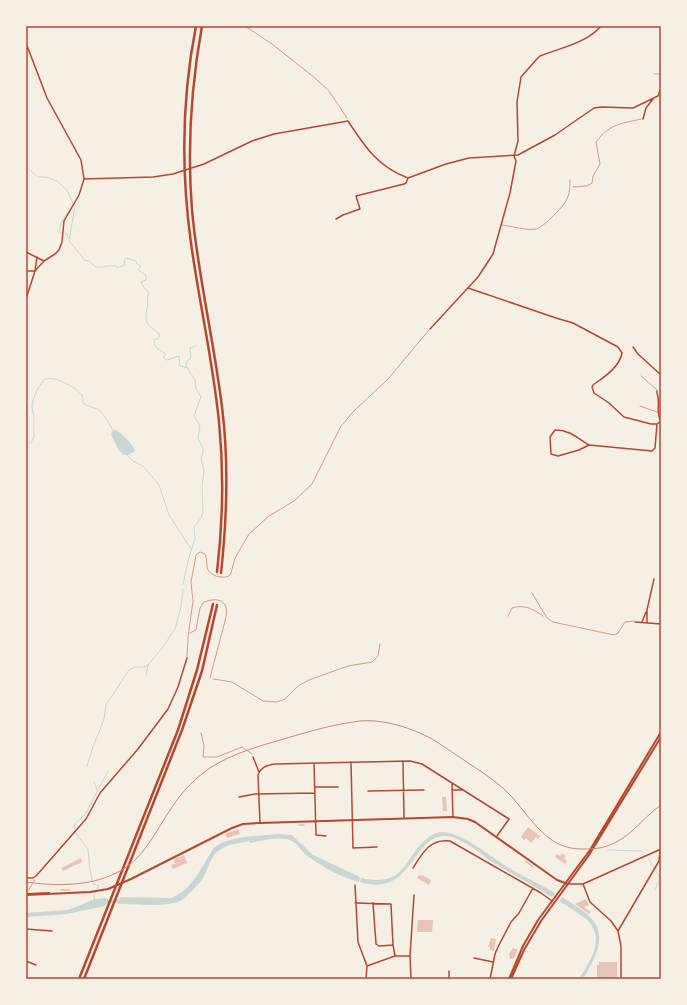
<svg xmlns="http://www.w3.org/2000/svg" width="687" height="1005" font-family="'Roboto Condensed',sans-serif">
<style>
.water{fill:#c9d6d2}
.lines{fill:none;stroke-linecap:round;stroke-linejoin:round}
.stream{stroke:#c9d6d2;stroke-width:1}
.river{stroke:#c9d6d2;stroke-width:4}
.building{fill:#e6c5b7}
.path{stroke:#b5482f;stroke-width:0.5}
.service{stroke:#b5482f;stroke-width:0.5}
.minor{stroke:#b5482f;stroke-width:1.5}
.tertiary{stroke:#b5482f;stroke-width:1.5}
.secondary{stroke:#b5482f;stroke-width:2}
.motorway{stroke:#b5482f;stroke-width:2.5}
.rail{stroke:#cf8b77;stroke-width:1}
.neatline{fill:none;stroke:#b5482f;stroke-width:1.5}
</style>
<rect width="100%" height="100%" fill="#f6efe4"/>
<path class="water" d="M113,430H116C122,434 133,444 135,451L128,455H124L119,451L111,434Z
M439,832C462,831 489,856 509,868C524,877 540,884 555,893L552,897C533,885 513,875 494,863C482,855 459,835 444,836C412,837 412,898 360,882L361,878C415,890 403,844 439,832Z
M277,834L292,835L313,855L360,877L359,882C341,877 324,868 309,857C302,853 298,843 290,840C279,836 261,841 250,843L249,841C240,843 227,844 218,851C210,857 208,870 203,878C200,883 187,897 182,900C169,908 133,904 117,904L120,897L170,898C188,893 198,874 207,859C210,855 212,849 216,846C231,836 259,836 277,834Z
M562,897C571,903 580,908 588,915C610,934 595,958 583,979H579C591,960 607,937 585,918C577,912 568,907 559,901Z
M108,898L105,906L67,914L26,917V913L67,910L81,905L94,899Z"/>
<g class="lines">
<path class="stream" d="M26,167L38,177H46L57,181L67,190L73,204L61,223L59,232L61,233
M75,206L69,241L81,255L84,260L89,261L96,267H103L107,266H116L117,268L125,265L124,261L126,258L136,261L137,264L141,266L138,270L146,275V280L141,282L145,289L149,292C146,300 149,301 147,308C144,326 148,324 160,335L158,339H155L154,344L158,349L166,354L164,356V358L167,360L179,356L180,366L188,368L190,373L195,379L196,389L201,397L194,416L200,426L198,438L203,449V453L201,458L204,471L202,486L203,512L201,518L194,527L195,539L189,557L183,584
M65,233L67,234L68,238
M186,367L187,361L191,358L190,348L196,346
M26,446C37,439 33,435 34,425C34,423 34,421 34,419C34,414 32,411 32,407C32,400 38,387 43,381C50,373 76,387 81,394C83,396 83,399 83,403C90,408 96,407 100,411C105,416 109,424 113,430
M126,454L133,461L143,466L159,485L169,515L191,549
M146,675L148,665L163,647L175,629L181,607L183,589
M87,766L93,747L104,719L106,705L129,670L135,667H144L148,665
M94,782L97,790
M608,850L640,851L643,852
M648,858L660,878L655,890
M95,900L94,895L99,886L93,884L90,870L88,849L77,835L74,827L75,824L86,813L108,771"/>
<path class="river" d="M101,903L122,900"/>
</g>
<path class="building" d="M442,797H446L447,811H443Z
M528,827L540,836L538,839L536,837L531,843L526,838L524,840L521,837Z
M238,829L240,834L227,838L225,834Z
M562,853L566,856L564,858L567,861L565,864L555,857L557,854L560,856Z
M184,855L187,863L173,869L171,865L175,864L173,860Z
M81,858L82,862L63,871L61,868Z
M419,875L421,876L422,875L431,880L429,885L417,878Z
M586,899L589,905L584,907L591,912L589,914L575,904Z
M418,920H433L432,932H417Z
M491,938L496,939L494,951L490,950V947H488Z
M513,948L518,950L514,958L510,959L509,954Z
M599,962H617V979H597V965H599Z"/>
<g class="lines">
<path class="path" d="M245,26L272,44L315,78L329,91L347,118
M573,187L587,186L592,183L593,176L600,164L596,142C610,124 619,124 641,119
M508,616L512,608C524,604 533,609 543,616
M213,679L232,682L263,701L277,702L285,699L298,686L309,680L348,666L372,662L378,656L380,644
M201,733L204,746L203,757H217L242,747L252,754
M299,825H304
M525,861L533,867
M61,890H70
M28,891L35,880"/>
<path class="service" d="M654,74H659L661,75
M502,225C511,226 528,231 536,229C544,227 564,206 567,199C570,193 570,186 570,180
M641,376L655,388L657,390
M640,406L657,412
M532,593L547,618L553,622L614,635L618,633L625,622L634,621
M190,633L196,630L200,608L204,602C218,597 229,600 226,617L210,678
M187,657L188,637L193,601L191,582L196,555L200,552L205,554C209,564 203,571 216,576C221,577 224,578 229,576L231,573L235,558L249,534L269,516L294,501L312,484L341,426L354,411L388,379L429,330"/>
<path class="minor" d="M643,119L646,108L653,99
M84,179L153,177L173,174L204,164L252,141L274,134L348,121C365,147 378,167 408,178L446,164L469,158L518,155L555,135L594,108L602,107L633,108L658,96L661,88
M336,219L343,215L360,209L356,196L404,184L406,183L408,178
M26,252L44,261
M35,271L37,257
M468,288L556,318L573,323L618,347L622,353C619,368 604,377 593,385L592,387L594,393L609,403L624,417L651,424H657L661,421
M430,329L478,277L493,254L510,193L516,161L514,156L518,141L517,102L521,77L536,60L540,56C560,48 587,43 601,26
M633,347L638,354L661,375
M657,391V393C661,403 655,412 661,421
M589,445C579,439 568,429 555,430L550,437L551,454L558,456L579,450L589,445L652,451L655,448L657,424
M635,622L661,624
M642,622L646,612
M647,623V610L654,579
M253,757L259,772
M351,762L353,848L377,847
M403,762L404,818
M314,763L316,835L326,836
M452,783L453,817
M315,787H338
M452,790H462
M368,791L424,790
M239,797L255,794L315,793
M260,823L258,775C261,767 267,765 275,764L410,761L422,764L509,819L497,836
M413,868C422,854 430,838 450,841L541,893L552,901
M26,878H33L36,876L86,819L100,793L138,749L168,709L178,687L187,658
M583,884L590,902L611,921L618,931L621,946V979
M355,885L358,942L367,966L366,979
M355,903L391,904L393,945L395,956
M373,903L376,944L379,946L393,945
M26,929L52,931
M618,931L659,861L660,850
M474,958L493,962
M26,961L36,965
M367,966L395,956H410
M449,971V979
M411,979L410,956L414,895
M490,979L495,954L498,947L511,922L519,913L533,888"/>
<path class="tertiary" d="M26,43L47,98L81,160L84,179L79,195L64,221L62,242L59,250L55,254L44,261L35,271L26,299
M26,271H35
M568,884H583L661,849"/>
<path class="secondary" d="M27,894L49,893
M26,895L90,892L108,889L131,879L232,828L243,824L260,823L453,817L468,819L475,822L557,880L568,884
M509,979L523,946L538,920L590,850L661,732
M511,979L524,950L541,921L589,855L661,737"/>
<path class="motorway" d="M196,26C182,97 181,171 191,243C199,302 213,361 219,422C224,472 223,522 217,572
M202,26C191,87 187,148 192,210C198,276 214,341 222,407C229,462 227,518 221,573
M79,979L178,730L197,670L213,604
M84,979L182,730L202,671L217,605"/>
<path class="rail" d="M26,882C67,888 117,886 144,850C167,819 175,792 210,768C233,753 260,746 287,738C311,731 335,724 360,721C380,719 405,726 422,734C436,740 448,750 461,758C475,768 491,777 504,789C528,811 543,849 581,849C590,849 598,849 607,846C630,839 642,818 661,805"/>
</g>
<rect width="687" height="1005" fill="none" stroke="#f6efe4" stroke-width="54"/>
<rect x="27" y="27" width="633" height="951" class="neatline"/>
</svg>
